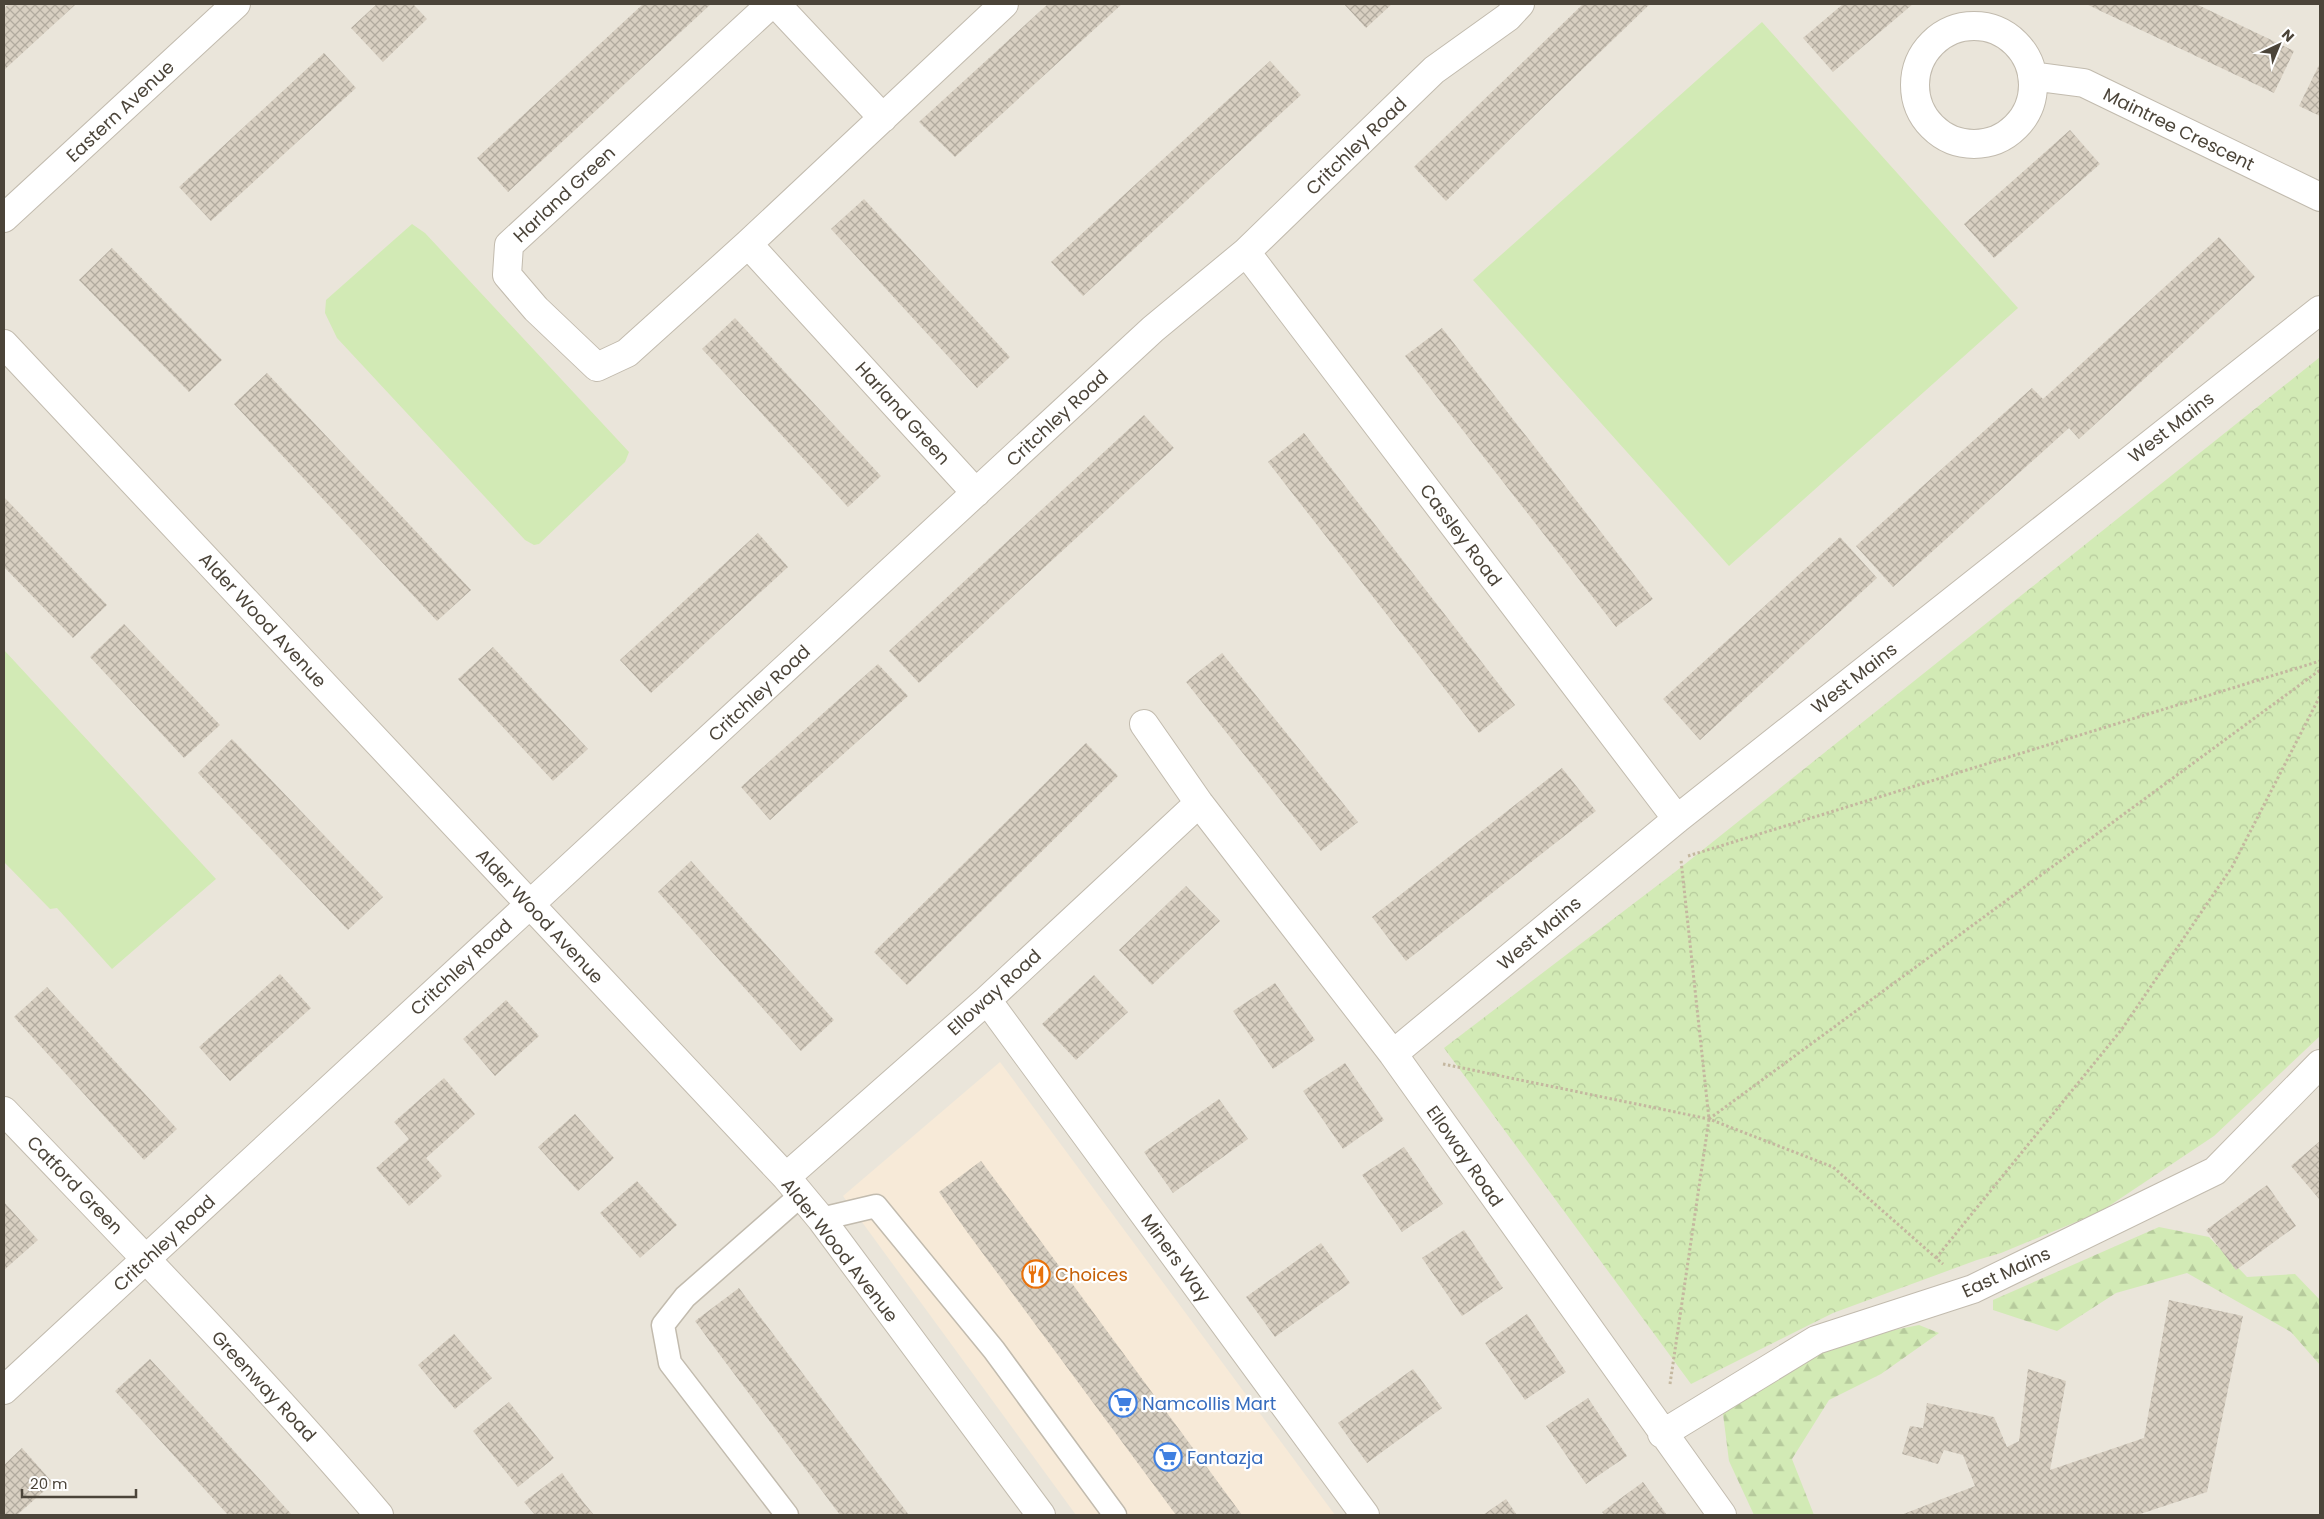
<svg xmlns="http://www.w3.org/2000/svg" width="2324" height="1519" font-family="Poppins,sans-serif">
<style>
.residential{fill:#eae5da}
.commercial{fill:#f7ead8}
.green{fill:#d2eab5}
.forest{fill:url(#forest-firs)}
.park{fill:url(#park-crowns)}
.building{fill:url(#building-cross-hatch)}
.lines{fill:none;stroke-linecap:round;stroke-linejoin:round}
.lane-casing{stroke:#c2bbae;stroke-width:25}
.street-casing{stroke:#c2bbae;stroke-width:30}
.path{stroke:#c4b79f;stroke-width:3;stroke-dasharray:2.5 2.5;stroke-linecap:butt}
.lane{stroke:#fff;stroke-width:22}
.street{stroke:#fff;stroke-width:28}
.labels{text-anchor:middle;dominant-baseline:central;stroke-width:4.5;stroke-linejoin:round;paint-order:stroke}
.street-label{font-size:18px;fill:#4b4439;stroke:#fff}
.food-label{font-size:18px;fill:#c56008;stroke:#fff;text-anchor:start}
.shop-label{font-size:18px;fill:#366cbe;stroke:#fff;text-anchor:start}
</style>
<defs>
<pattern id="forest-firs" width="22" height="20" patternUnits="userSpaceOnUse" patternTransform="scale(1.25)"><rect width="22" height="20" fill="#d2eab5"/><path d="M5 1l3.5 6h-7zM16 11l3.5 6h-7z" fill="#b6ca9c"/></pattern>
<pattern id="park-crowns" width="20" height="18" patternUnits="userSpaceOnUse" patternTransform="scale(1.25)"><rect width="20" height="18" fill="#d2eab5"/><path d="M2 6a3 3 0 1 1 6 0M12 15a3 3 0 1 1 6 0" fill="none" stroke="#b6ca9c"/></pattern>
<pattern id="building-cross-hatch" width="8" height="8" patternUnits="userSpaceOnUse" patternTransform="scale(1.25)"><rect width="8" height="8" fill="#d8cfc1"/><path d="M0 0l8 8M0 8l8-8" fill="none" stroke="#b1aa9e"/></pattern>
</defs>
<rect width="100%" height="100%" fill="#f6f3ec"/>
<path class="residential" d="M4,4H2320V1515H4Z"/>
<path class="commercial" d="M1000,1062L1335,1515H1076L843,1196Z"/>
<path class="green" d="M1762,22L2018,308L1729,566L1473,280Z
M412,224L425,233L629,452L625,462L539,544L534,545L525,540L337,338L325,313L326,300Z
M4,650L216,879L112,969L57,908L50,909L4,862Z"/>
<path class="forest" d="M2159,1227L2209,1237L2247,1277L2295,1274L2320,1300V1365L2291,1332L2187,1273L2116,1293L2057,1331L1993,1310V1300Z
M1919,1325L1939,1333L1881,1374L1829,1400L1792,1459L1814,1515H1754L1729,1461L1722,1406L1840,1341Z"/>
<path class="park" d="M2320,357V1036L2214,1136L2100,1212L2001,1253L1977,1260L1833,1313L1691,1384L1444,1048L1675,872Z"/>
<path class="building" d="M9,4H76L4,70V8Z
M377,4H413L427,19L383,62L351,28Z
M643,4H711L508,192L477,158Z
M1048,4H1122L955,157L919,122Z
M1344,4H1392L1366,28Z
M1583,4H1650L1446,201L1414,167Z
M1843,4H1913L1833,72L1803,38Z
M2086,4H2196L2294,51L2274,93Z
M324,53L356,88L211,221L179,187Z
M1270,61L1301,95L1083,296L1051,262Z
M2320,63V116L2299,106Z
M2070,130L2100,164L1994,258L1964,224Z
M864,199L1010,357L977,388L831,229Z
M2219,237L2255,277L2079,439L2069,428L1893,587L1856,546L2032,388L2043,399Z
M112,248L222,360L189,392L79,280Z
M735,318L881,476L848,507L702,349Z
M1442,328L1653,599L1616,627L1405,356Z
M267,373L471,590L437,621L234,404Z
M1144,415L1174,448L919,683L889,651Z
M1304,433L1515,705L1479,733L1268,462Z
M4,497L107,605L73,638L4,567Z
M758,533L788,567L651,693L620,660Z
M1840,537L1877,578L1700,740L1663,699Z
M124,624L220,725L184,758L90,657Z
M493,647L588,749L553,781L458,679Z
M1222,653L1358,822L1321,851L1186,682Z
M878,664L908,696L770,820L741,787Z
M232,739L383,897L348,930L198,773Z
M1086,743L1118,776L907,985L874,952Z
M1562,768L1596,811L1406,961L1372,917Z
M691,861L834,1020L801,1051L658,892Z
M1186,886L1220,921L1152,985L1119,950Z
M280,974L311,1008L230,1081L199,1047Z
M1094,975L1128,1012L1076,1060L1042,1024Z
M1275,983L1315,1040L1273,1069L1233,1011Z
M47,987L177,1129L144,1160L14,1017Z
M506,1000L539,1036L495,1076L463,1039Z
M1345,1063L1384,1120L1343,1149L1303,1091Z
M444,1078L475,1114L426,1158L442,1176L409,1206L376,1168L409,1139L394,1122Z
M1219,1099L1248,1139L1173,1193L1144,1152Z
M575,1114L614,1158L578,1191L538,1147Z
M2320,1141V1200L2291,1166Z
M1404,1147L1443,1204L1402,1232L1362,1175Z
M981,1161L1068,1278L1242,1515H1176L967,1232L939,1192Z
M637,1181L677,1225L640,1258L600,1213Z
M2267,1185L2296,1226L2236,1270L2206,1230Z
M4,1202L38,1240L4,1270Z
M1464,1230L1503,1288L1462,1316L1422,1258Z
M1321,1243L1350,1283L1275,1337L1246,1297Z
M739,1288L761,1318L909,1515H840L717,1351L695,1321Z
M2169,1300L2243,1316L2207,1492L2137,1515H1901L1975,1486L1963,1455L1944,1450L1938,1464L1902,1454L1910,1426L1923,1428L1927,1403L1994,1417L2007,1447L2019,1441L2028,1369L2066,1381L2050,1470L2144,1438Z
M1527,1314L1566,1372L1525,1400L1485,1343Z
M454,1334L492,1378L455,1409L418,1365Z
M150,1359L175,1386L292,1515H228L115,1391Z
M1413,1369L1442,1408L1367,1463L1338,1423Z
M1588,1398L1627,1456L1586,1484L1546,1426Z
M509,1402L554,1458L518,1487L473,1431Z
M22,1448L53,1483L17,1515H4V1465Z
M562,1473L584,1503L594,1515H535L524,1502Z
M1643,1482L1667,1515H1605L1602,1512Z
M1506,1499L1517,1515H1483Z"/>
<g class="lines">
<g class="lane-casing">
<path id="lane" d="M821,1219L876,1206L994,1350L1115,1515
M787,1515L670,1363L663,1325L685,1297L801,1195"/>
</g>
<g class="street-casing">
<path id="street" d="M771,4L509,245L507,275L536,309L597,367L627,353L748,244L1004,4
M776,4L883,118
M1915 85a59 59 0 1 1 118 0a59 59 0 1 1-118 0Z
M2032,76L2084,83L2320,197
M4,218L236,4
M748,244L976,493
M1246,252L1677,819
M4,344L786,1177L821,1219L1041,1515
M1144,724L1199,803L1393,1054L1722,1515
M987,1000L1365,1515
M1393,1054L1677,819L2320,310
M4,1111C131,1244 260,1375 379,1515
M786,1177L987,1000L1199,803
M4,1390L1153,329L1246,252L1434,70L1508,17L1520,4
M1662,1434L1816,1340L1973,1289L2215,1171L2320,1064"/>
</g>
<path class="path" d="M1688,856L2320,661
M1443,1064L1709,1119L1833,1167L1943,1264
M1709,1119L2320,670
M1936,1258L2122,1029L2232,867L2320,696
M1670,1384L1709,1119L1681,860"/>
<use href="#lane" class="lane"/>
<use href="#street" class="street"/>
</g>
<defs>
<g id="restaurant-ring" transform="scale(1.4375)"><circle r="9.5" fill="#fff" stroke="#e8710a" stroke-width="1.5"/><path d="M-5-6h1v4h1v-4h1v4h1v-4h1v5L-1.5 .5V6h-2V.5L-5-1ZM5-6V6H3V1.5H1.5Q1.5-4 5-6Z" fill="#e8710a"/></g>
<g id="supermarket-ring" transform="scale(1.4375)"><circle r="9.5" fill="#fff" stroke="#3f7fe0" stroke-width="1.5"/><path d="M-6-5.5h2.5l.6 2H6L4.5 2H-2.5L-4.4-4H-6ZM-1.5 3.2a1.3 1.3 0 1 0 .1 0ZM3 3.2a1.3 1.3 0 1 0 .1 0Z" fill="#3f7fe0"/></g>
</defs>
<g fill-rule="evenodd">
<use href="#restaurant-ring" x="1036" y="1274"/>
<use href="#supermarket-ring" x="1123" y="1403"/>
<use href="#supermarket-ring" x="1168" y="1457"/>
</g>
<g class="labels">
<g class="street-label">
<text transform="translate(120 111) rotate(-43)">Eastern Avenue</text>
<text transform="translate(2179 129) rotate(26)">Maintree Crescent</text>
<text transform="translate(1356 146) rotate(-44)">Critchley Road</text>
<text transform="translate(564 194) rotate(-43)">Harland Green</text>
<text transform="translate(903 413) rotate(48)">Harland Green</text>
<text transform="translate(1057 418) rotate(-43)">Critchley Road</text>
<text transform="translate(2171 427) rotate(-38)">West Mains</text>
<text transform="translate(1461 535) rotate(53)">Cassley Road</text>
<text transform="translate(263 620) rotate(47)">Alder Wood Avenue</text>
<text transform="translate(1854 678) rotate(-38)">West Mains</text>
<text transform="translate(759 693) rotate(-43)">Critchley Road</text>
<text transform="translate(540 916) rotate(47)">Alder Wood Avenue</text>
<text transform="translate(1539 933) rotate(-40)">West Mains</text>
<text transform="translate(461 967) rotate(-43)">Critchley Road</text>
<text transform="translate(994 992) rotate(-42)">Elloway Road</text>
<text transform="translate(1465 1156) rotate(55)">Elloway Road</text>
<text transform="translate(75 1185) rotate(46)">Catford Green</text>
<text transform="translate(164 1243) rotate(-43)">Critchley Road</text>
<text transform="translate(840 1250) rotate(52)">Alder Wood Avenue</text>
<text transform="translate(1176 1258) rotate(54)">Miners Way</text>
<text transform="translate(2006 1272) rotate(-25)">East Mains</text>
<text transform="translate(264 1386) rotate(47)">Greenway Road</text>
</g>
<g class="food-label">
<text x="1055" y="1274">Choices</text>
</g>
<g class="shop-label">
<text x="1142" y="1403">Namcollis Mart</text>
<text x="1187" y="1457">Fantazja</text>
</g>
</g>
<rect width="2324" height="1519" fill="none" stroke="#4b4439" stroke-width="10"/>
<g transform="translate(2279 45) rotate(44)" stroke="#ffffff" stroke-width="4" paint-order="stroke">
<path d="M0-4L9 19L0 12L-9 19Z" fill="#4b4439"/>
<text y="-8" font-size="14" font-weight="bold" text-anchor="middle" fill="#4b4439">N</text>
</g>
<path d="M22 1489v8h114v-8" fill="none" stroke="#4b4439" stroke-width="2.5"/>
<text x="30" y="1489" font-size="15" fill="#4b4439" stroke="#ffffff" stroke-width="4" paint-order="stroke">20 m</text>
</svg>
